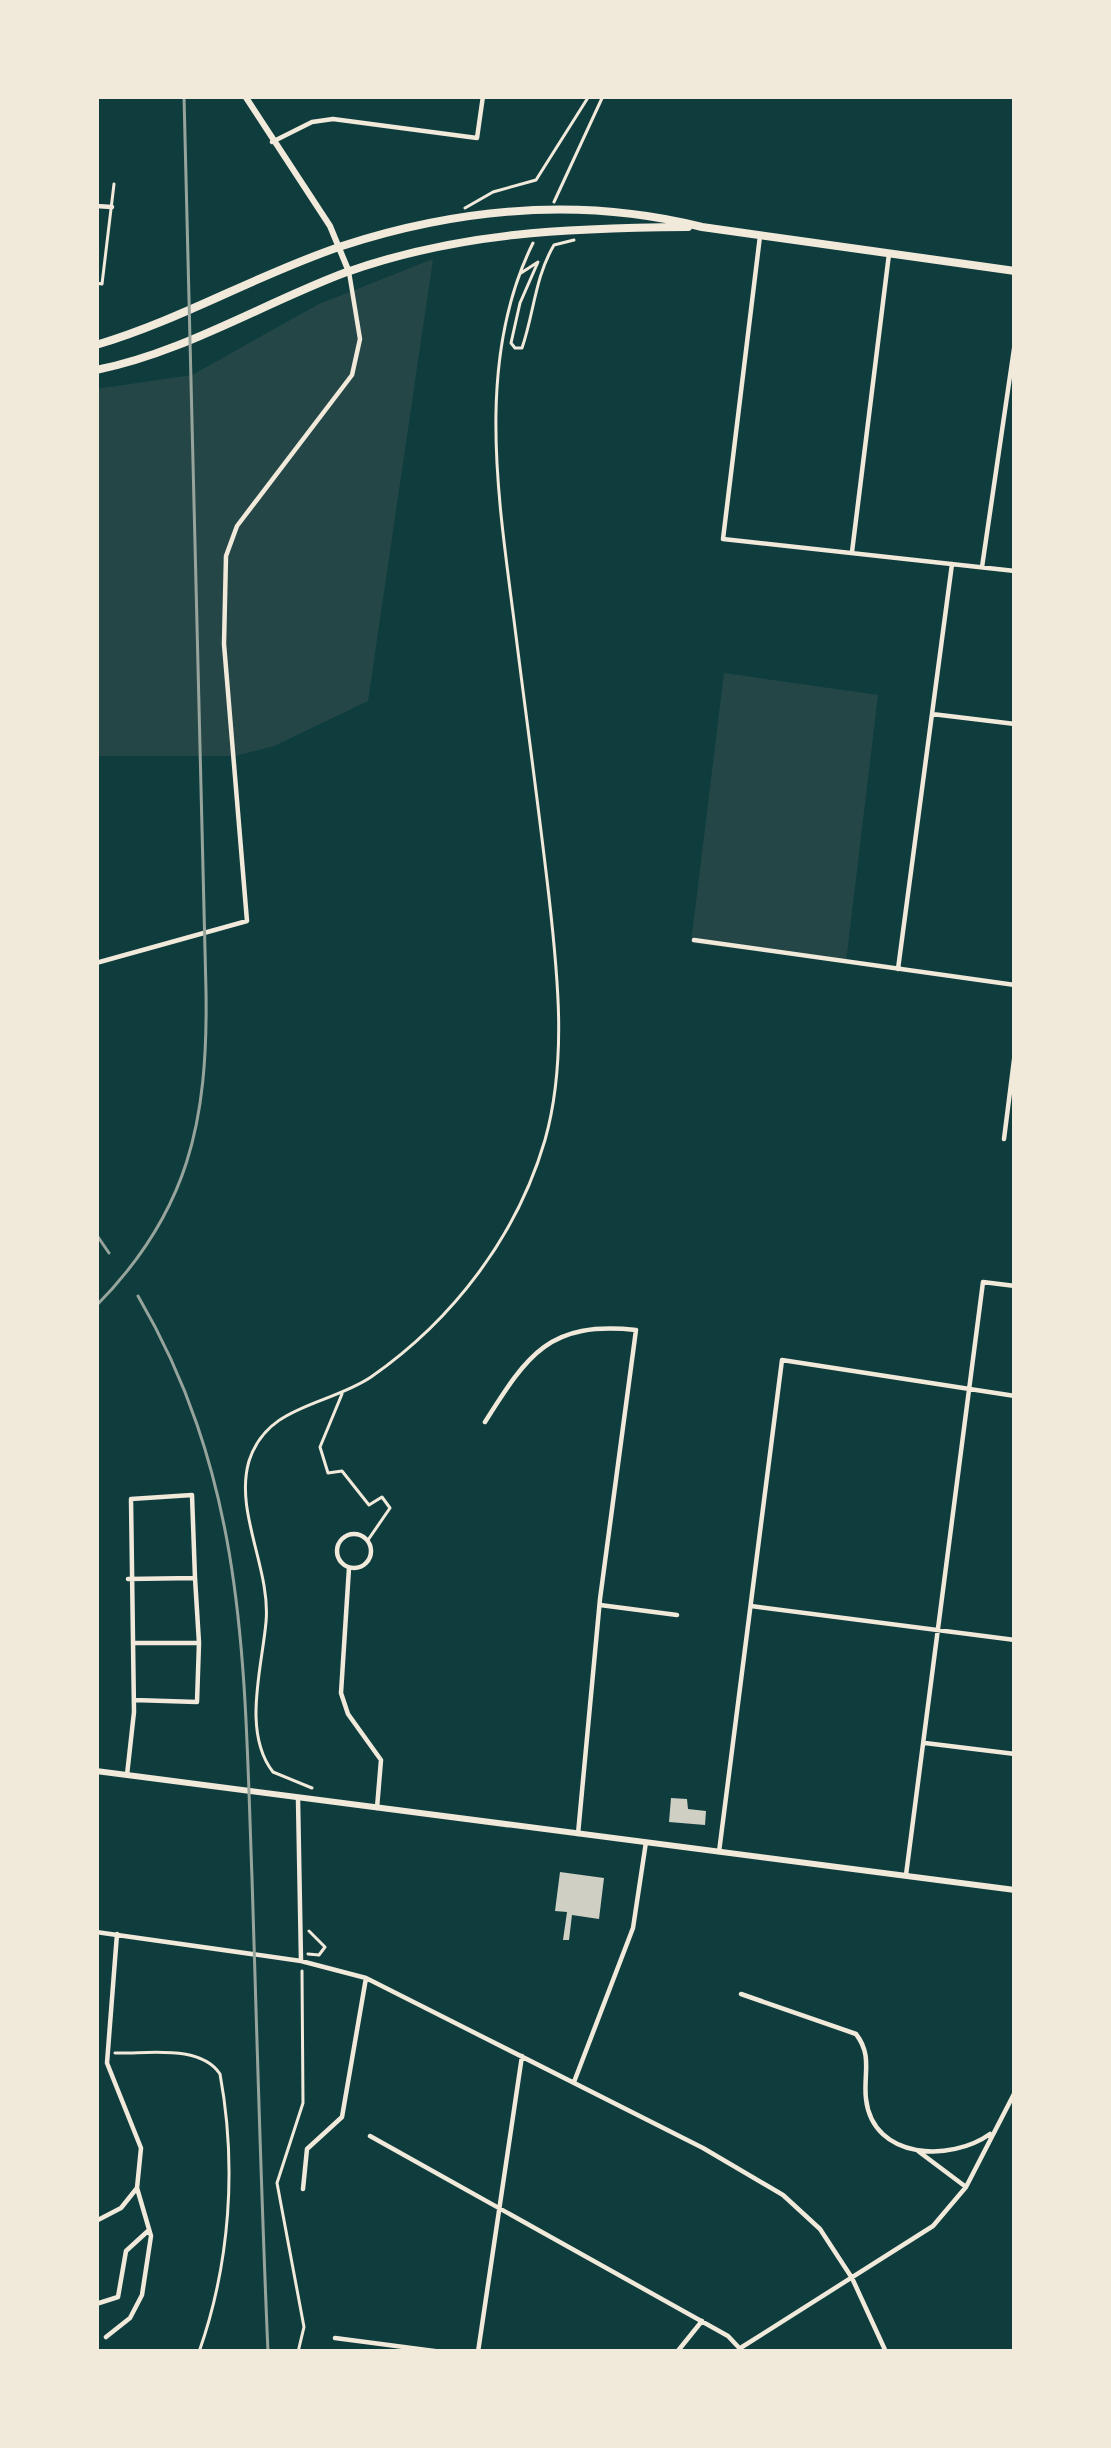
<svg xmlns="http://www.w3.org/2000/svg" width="1111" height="2448" font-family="Karla,sans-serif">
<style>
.green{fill:#244646}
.building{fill:#cfcfc3}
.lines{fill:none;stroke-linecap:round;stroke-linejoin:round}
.path{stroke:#f1e9da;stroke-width:3}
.service{stroke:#f1e9da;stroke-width:3}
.minor{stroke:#f1e9da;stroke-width:4.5}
.secondary{stroke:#f1e9da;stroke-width:6}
.primary{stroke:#f1e9da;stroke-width:8}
.rail{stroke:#97a49c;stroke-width:3}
</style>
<rect width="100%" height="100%" fill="#0f3d3e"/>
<path class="green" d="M433,259L368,701L274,746L235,756H96V389L192,375L319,304Z
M724,673L878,695L846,962L691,943Z"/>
<path class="building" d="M671,1798L687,1799L688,1809L706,1811L705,1825L669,1822Z
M560,1872L604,1878L599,1919L572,1915L569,1940H563L567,1912L555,1911Z"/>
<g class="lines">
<path class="path" d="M554,202L603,96
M465,208L493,192L536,180L589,96
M521,273L538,262L520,303L511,343L515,348H522C534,313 535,277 554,245L574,240
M342,1394L320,1447L328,1473L342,1471L369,1505L382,1497L390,1508L368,1540
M312,1788L273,1772C242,1732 262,1668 266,1622C271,1569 234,1512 249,1461C267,1404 328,1406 371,1377C453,1320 517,1236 545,1140C567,1062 558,976 549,897C539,810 527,723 516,636C500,507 473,364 533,243
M308,1954L319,1955L325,1947L309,1931
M115,2053C148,2054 200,2044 220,2074C237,2166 230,2264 199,2352
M298,2352L304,2327L277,2183L303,2103L302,1971"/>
<path class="service" d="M96,283L102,284L114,184"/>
<path class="minor" d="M272,142L312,122L333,119L477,138L483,96
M96,206L112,207
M760,236L723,539L1015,571
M852,552L889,254
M982,567L1015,342
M932,714L1015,724
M694,940L1015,985
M96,963L247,921L224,644L226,556L237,526L352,375L360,339L349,272
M898,969L952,564
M1004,1139L1015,1052
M485,1422C528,1354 549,1321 636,1330L600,1599L578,1834
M337 1551a17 17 0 1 1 34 0a17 17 0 1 1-34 0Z
M349,1568L341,1693L348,1714L381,1760L377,1808
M128,1579L195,1578L199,1643
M600,1605L677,1615
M751,1606L1015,1640
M134,1700L197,1702L199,1643H134
M925,1743L1015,1754
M127,1775L134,1712L131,1499L192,1495L195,1578
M298,1799L301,1961
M719,1852L782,1360L1015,1396
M906,1875L983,1282L1015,1286
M96,1932L301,1961L366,1978L703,2148L783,2195L820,2229L852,2278L886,2352
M741,1994L856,2034C873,2056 863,2075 866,2099C873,2160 951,2162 990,2134
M574,2082L633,1928L646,1842
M370,2136L728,2336L743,2352
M918,2151L966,2187
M303,2189L307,2149L342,2117L366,1978
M96,2221L121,2208L137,2188
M96,2304L118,2297L126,2251L149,2230
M106,2337L130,2318L142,2295L151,2236L137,2188L141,2148L107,2063L117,1934
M335,2338L442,2352
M742,2347L933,2226L966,2187L1015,2092
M478,2352L522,2056
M677,2352L702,2321"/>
<path class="secondary" d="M245,96L330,226L349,272
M96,1771L1015,1890"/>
<path class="primary" d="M96,345C181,320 258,274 342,246C459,208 582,197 702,227L1015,271
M96,370C182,353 262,304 344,273C458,232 569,228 688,227"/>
<path class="rail" d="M96,1234L109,1253
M138,1296C248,1484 244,1668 252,1878C257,2036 261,2194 268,2352
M96,1306C189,1212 208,1121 206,991L184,96"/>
</g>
<rect width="1111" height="2448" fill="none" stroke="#f1e9da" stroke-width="198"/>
</svg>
